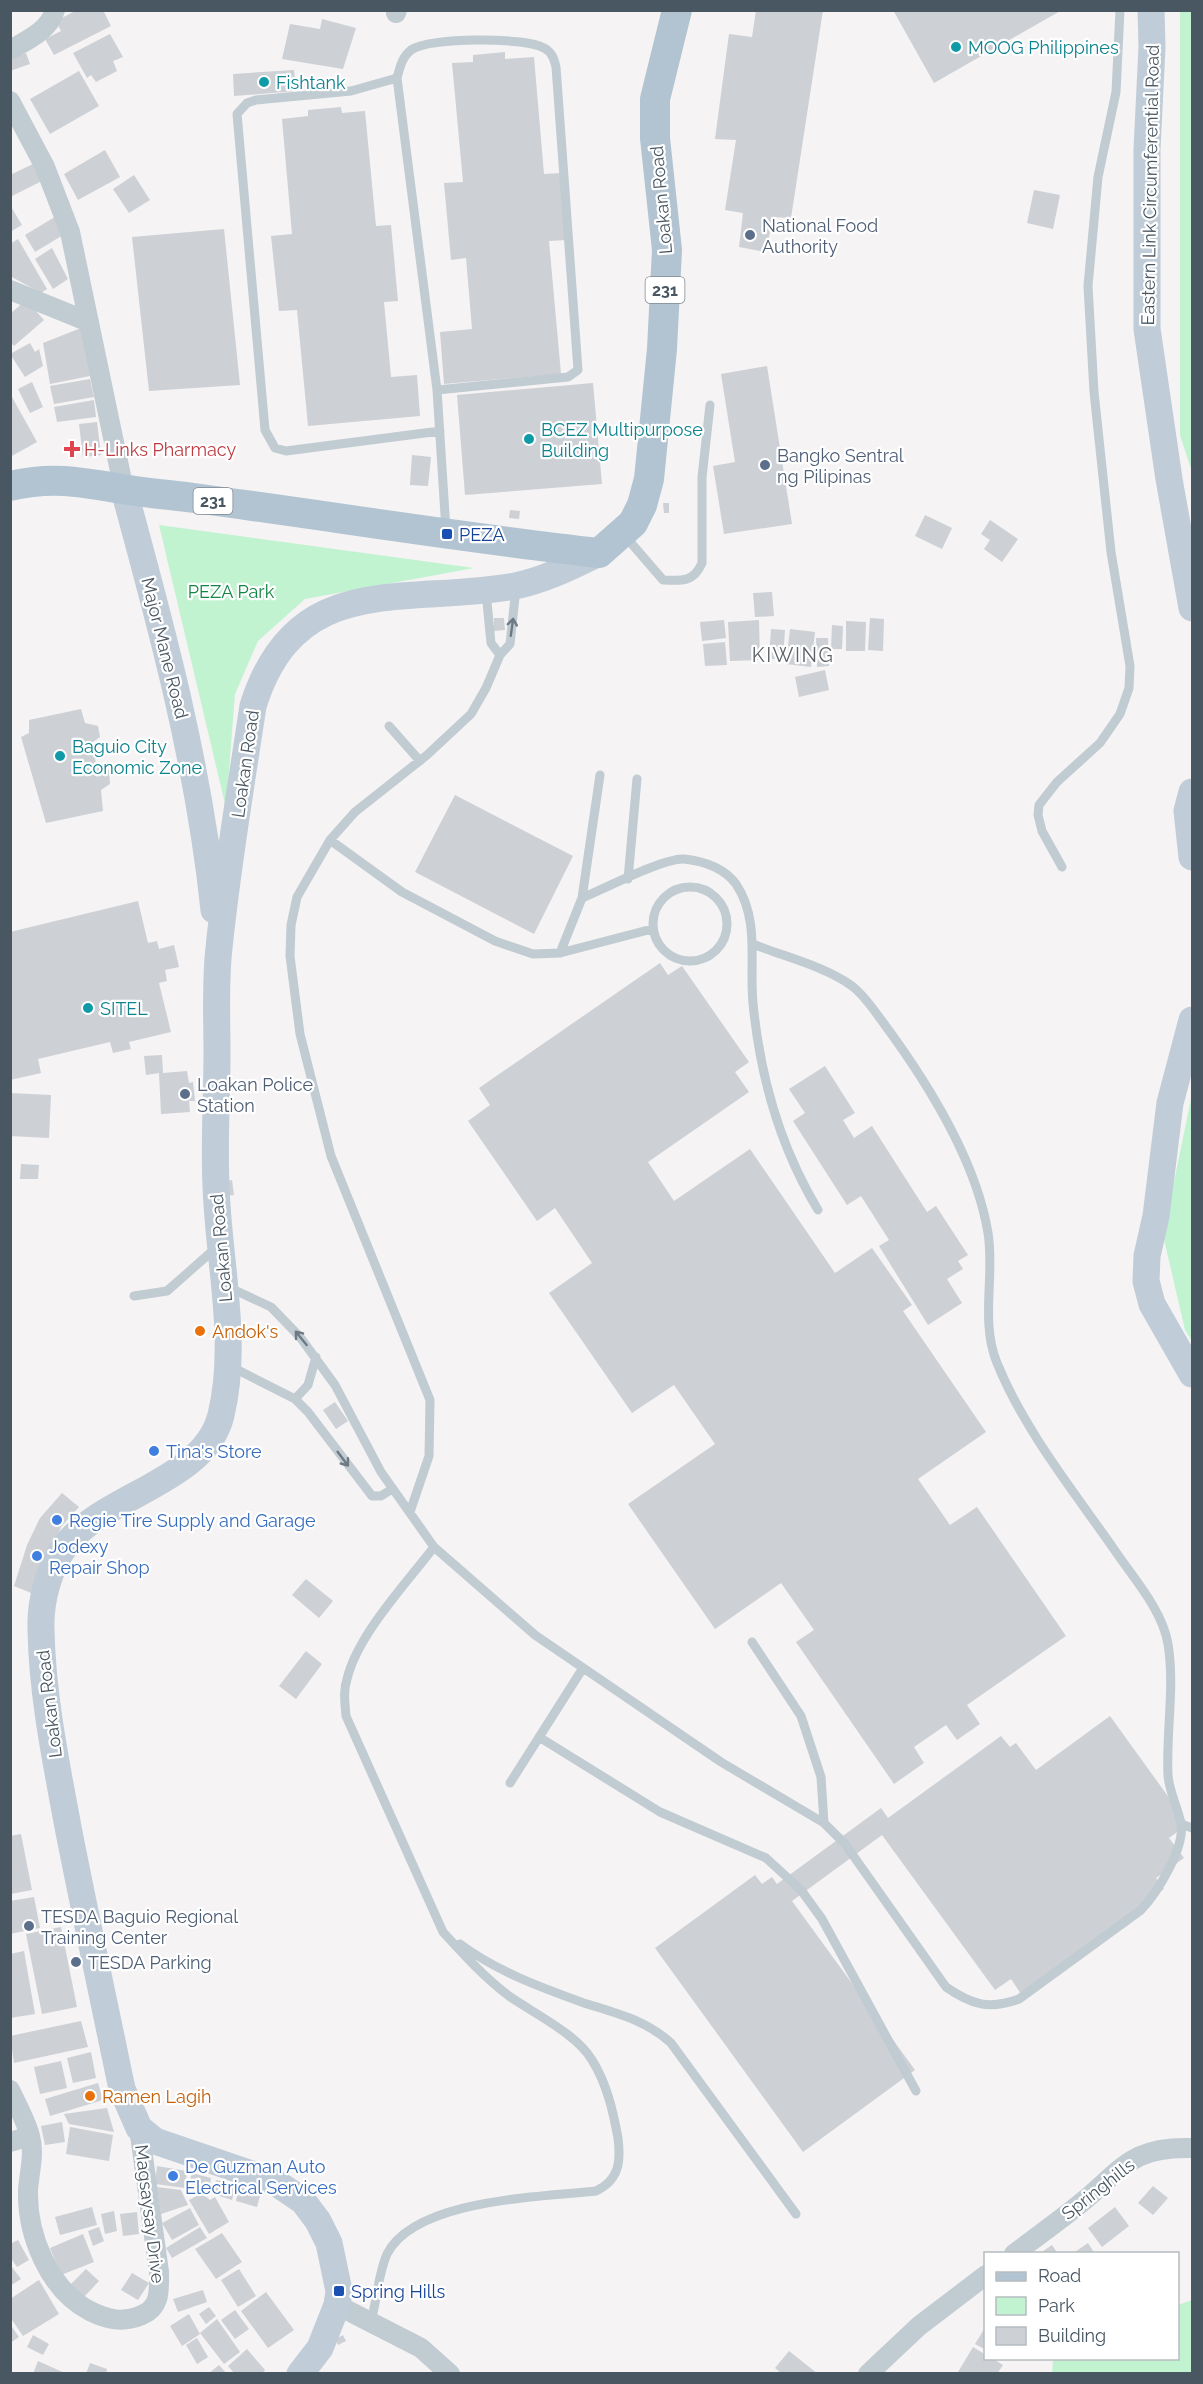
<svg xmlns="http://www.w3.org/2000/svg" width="1203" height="2384" font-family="Raleway,sans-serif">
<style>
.green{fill:#c1f3d1}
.building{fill:#cdd0d5}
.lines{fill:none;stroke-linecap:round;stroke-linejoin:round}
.lane{stroke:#c0cbd2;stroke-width:9}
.street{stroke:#c0cbd2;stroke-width:20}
.secondary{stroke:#c0ccd7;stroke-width:27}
.primary{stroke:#b2c4d2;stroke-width:30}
.oneway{stroke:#6d7a84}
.culture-dot{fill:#0f9aa8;stroke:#fff;stroke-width:2}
.service-dot{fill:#5c6f8a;stroke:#fff;stroke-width:2}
.health-dot{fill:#e0444e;stroke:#fff;stroke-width:2}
.transit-dot{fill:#1a4fb4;stroke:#fff;stroke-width:2}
.food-dot{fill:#e8710a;stroke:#fff;stroke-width:2}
.shop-dot{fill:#3f7fe0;stroke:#fff;stroke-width:2}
.labels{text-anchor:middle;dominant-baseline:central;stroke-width:4.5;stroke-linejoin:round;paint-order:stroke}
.shield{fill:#fff;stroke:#808991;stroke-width:1.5}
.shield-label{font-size:16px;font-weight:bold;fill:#495762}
.culture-label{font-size:18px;fill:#0d838f;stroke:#fff;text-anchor:start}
.street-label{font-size:18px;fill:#495762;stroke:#fff}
.service-label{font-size:18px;fill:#4e5e75;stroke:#fff;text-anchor:start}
.health-label{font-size:18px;fill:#be3a42;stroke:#fff;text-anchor:start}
.transit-label{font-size:18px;fill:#164399;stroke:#fff;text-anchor:start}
.park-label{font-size:18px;fill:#138445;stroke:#fff}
.food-label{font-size:18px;fill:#c56008;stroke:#fff;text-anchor:start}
.shop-label{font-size:18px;fill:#366cbe;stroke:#fff;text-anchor:start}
.neighbourhood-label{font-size:20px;letter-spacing:1.5px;fill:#5e6368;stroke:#fff}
</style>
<rect width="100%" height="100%" fill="#f5f3f3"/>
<path class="green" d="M1180,11H1192V472L1180,435Z
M159,525L474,568L305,599L258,641L235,694L226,808Z
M1192,1094V1341L1185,1330L1163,1235Z
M1192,2300V2373H1052L1053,2359L1178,2358V2305Z"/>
<path class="building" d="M77,10H103L111,26L54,55L45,39L61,31L56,21Z
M756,10H823L791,218L773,217L766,252L739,247L743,213L725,210L736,140L715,139L729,34L752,37Z
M893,10H1062L934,83Z
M322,19L356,28L343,69L282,59L290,24L320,29Z
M110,34L123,57L113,61L117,71L96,82L91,75L87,78L73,53Z
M505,52V59L534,57L544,174L561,173L567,240L549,241L561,374L444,384L440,332L472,329L466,258L451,260L444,183L463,182L452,63L473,62V55Z
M26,53L30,64L10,71V59Z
M294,70L296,91L234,96L233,74Z
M79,71L99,106L50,134L30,99Z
M341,107L342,113L365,111L376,226L391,225L398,301L384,302L391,377L417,375L420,416L308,426L297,310L279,311L271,236L292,234L282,119L308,116V110Z
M105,150L120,177L78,200L64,174Z
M37,162L46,179L12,196L10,175Z
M134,175L150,200L129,213L113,189Z
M1034,190L1060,195L1053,229L1027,223Z
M10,205L22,225L10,232Z
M58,215L68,232L35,252L25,235Z
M224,229L240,385L149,391L132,237Z
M18,239L47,289L41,293L10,276V244Z
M52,248L68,279L53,289L35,259Z
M26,300L44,320L14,346L10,342V314Z
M81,328L90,376L50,384L43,343Z
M30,343L35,352L39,349L43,366L25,377L10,354Z
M767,366L792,524L724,534L713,466L735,462L721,374Z
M90,379L94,397L54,404L50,386Z
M32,382L43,407L30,413L18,389Z
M593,383L602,484L465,495L457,395Z
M12,397L37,442L10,457V398Z
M94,400L96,417L57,422L54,407Z
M97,422L101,455L83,457L79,424Z
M412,455L431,457L428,486L410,485Z
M663,503H669V513H664Z
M510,510L520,511L519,519L509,518Z
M925,515L952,528L942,549L915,536Z
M990,520L1018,539L1002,562L984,549L990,540L981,534Z
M772,592L774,616L755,617L753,593Z
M494,618H504L505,630L494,631Z
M870,618L884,619L883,651L868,650Z
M724,620L726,638L702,641L700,622Z
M759,620L760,660L730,661L728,622Z
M846,621L866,622L865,651H846Z
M832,625L843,626L842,649H831Z
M771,629L785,630L783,659H769Z
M790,629L815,632L811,667L786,664Z
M816,638H828L829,666L817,667Z
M725,642L727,665L705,666L703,644Z
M825,670L829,690L799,697L795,677Z
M81,709L85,723L98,726L100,737L90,744L98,768L109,770L110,784L101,790L103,811L46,823L21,737L29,733V720Z
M455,795L573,856L534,934L415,872Z
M138,901L148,943L157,941L159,949L174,945L179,967L165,970L167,981L159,983L171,1032L129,1042L131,1049L113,1053L110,1042L38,1059L41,1073L10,1080V932Z
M660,963L668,975L682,966L749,1062L735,1072L749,1092L648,1162L674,1201L750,1149L835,1273L872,1248L912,1305L903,1311L986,1432L918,1479L950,1525L977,1507L1066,1636L967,1705L980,1724L957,1740L946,1725L914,1747L924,1763L894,1784L796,1642L814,1630L781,1583L715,1629L628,1504L715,1444L674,1385L632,1413L549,1293L592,1263L555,1208L537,1221L468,1121L490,1105L479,1088Z
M162,1055L163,1073L187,1071L189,1083L193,1082L195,1101H189L190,1112L161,1114L159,1073L146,1075L144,1056Z
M825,1066L855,1113L843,1120L854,1138L872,1126L927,1212L936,1206L968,1255L958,1261L963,1269L947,1279L962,1303L928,1325L879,1246L889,1240L861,1196L847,1205L793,1121L805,1113L789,1089Z
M10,1093L51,1095L49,1138L10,1136Z
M21,1164L39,1165L38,1179H20Z
M232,1180L234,1195L225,1196L223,1182Z
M335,1402L348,1421L336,1429L323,1410Z
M62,1493L79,1507L61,1527L36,1595L14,1586L27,1545L40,1518Z
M306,1579L333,1601L319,1618L292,1595Z
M306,1651L322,1664L296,1699L279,1686Z
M1110,1716L1188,1824L1169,1838L1184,1858L1156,1878L1164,1889L1021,1994L1011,1979L995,1990L882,1835L792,1901L915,2070L803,2152L655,1948L755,1875L762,1884L772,1877L777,1884L881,1808L888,1818L1001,1736L1010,1747L1016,1743L1036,1770Z
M21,1834L32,1890L10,1894V1836Z
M34,1897L40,1928L10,1934V1901Z
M61,1927L77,2007L42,2014L26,1934Z
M24,1951L35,2014L10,2018V1954Z
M81,2021L88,2047L14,2063L10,2036Z
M91,2052L96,2078L73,2083L67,2058Z
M61,2061L67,2088L40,2094L34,2067Z
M98,2083L103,2100L50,2116L45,2099Z
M107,2108L114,2132L69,2124L64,2114Z
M62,2122L65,2142L45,2145L41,2126Z
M70,2127L113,2135L109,2161L66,2154Z
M157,2166L187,2171L185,2188L155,2184Z
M192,2173L211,2178L209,2193L188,2187Z
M216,2180L236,2185L232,2200L213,2194Z
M239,2186L261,2192L257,2207L236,2201Z
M1153,2186L1168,2198L1153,2215L1138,2203Z
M157,2187L181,2190L188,2205L161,2214Z
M202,2193L210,2200L215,2197L229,2222L209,2234L189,2200Z
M92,2207L97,2225L60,2235L55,2217Z
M1115,2207L1129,2226L1102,2247L1088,2228Z
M190,2208L199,2225L172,2240L162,2223Z
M114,2211L117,2231L105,2234L101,2214Z
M137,2212L139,2234L123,2236L120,2214Z
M99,2227L104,2241L93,2246L88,2231Z
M200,2227L207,2238L172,2258L166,2248Z
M222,2233L242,2262L216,2279L195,2249Z
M83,2234L94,2262L61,2275L50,2248Z
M18,2240L29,2260L17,2267L10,2257V2244Z
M1088,2243L1095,2254H1072Z
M1052,2245L1058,2254H1039Z
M12,2267L21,2279L10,2286V2268Z
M86,2269L99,2281L83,2298L70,2285Z
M239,2269L256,2296L238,2307L221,2280Z
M132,2273L149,2283L138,2300L121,2290Z
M39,2280L59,2314L23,2336L10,2317V2299Z
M203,2290L207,2302L178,2312L173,2299Z
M266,2292L294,2330L268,2348L241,2311Z
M209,2307L216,2316L206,2324L199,2314Z
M235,2310L249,2329L235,2339L221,2320Z
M189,2314L200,2334L182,2346L170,2326Z
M217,2319L240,2352L224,2364L200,2333Z
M10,2324L19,2337L10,2343Z
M986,2326V2350L975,2344Z
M33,2335L49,2344L43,2355L27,2347Z
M343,2335L346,2341L338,2345L335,2339Z
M197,2338L208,2357L197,2364L186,2345Z
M973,2347L986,2355V2358H992L1003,2365L997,2374L958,2372Z
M247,2349L265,2370L262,2374H235L228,2366Z
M789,2351L818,2374H782L775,2368Z
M38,2361L67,2374H33Z
M90,2363L107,2369L106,2374H86Z
M219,2365L227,2374H208Z"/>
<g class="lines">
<path class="lane" d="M397,78L351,91L256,100L247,103L237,114L265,430L275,448L286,451L440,431
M437,390L568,377L578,370L556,67C554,59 552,52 544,48C525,37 429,37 411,50C402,57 400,67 397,78L437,390L446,530
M625,536L663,580C682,581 694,582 702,563V477L710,405
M486,592L491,643L500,655
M389,726L420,761
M330,840L402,892L495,941L533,954L560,953L652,929
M1062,867L1042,831L1038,815L1039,805L1057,782L1100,743L1120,714L1129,688L1130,666L1111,552L1094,392L1088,286L1098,177L1116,92L1120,10
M628,879L637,779
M653 924a37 37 0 1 1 74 0a37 37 0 1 1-74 0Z
M582,898C604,889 663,858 684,859C703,861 724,868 736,884C760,920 749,963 753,1003C760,1076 780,1147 818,1210
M560,953L582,898L600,775
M228,1287L271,1307L300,1337L335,1385L381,1472L434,1547L535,1635L721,1762L824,1823L845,1844L946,1987C972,2005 989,2010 1019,1999L1141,1910C1157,1893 1185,1848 1181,1824C1178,1807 1169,1792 1168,1775C1166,1731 1175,1687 1168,1644C1163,1612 1136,1581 1118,1555C1076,1494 1025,1432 997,1363C980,1322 995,1275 988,1233C976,1159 925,1079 882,1021C873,1009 864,995 852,986C824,966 785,957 753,944
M134,1296L167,1291L217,1247
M230,1366L295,1399L308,1412L372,1496H381L392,1489
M295,1399L308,1385L316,1357
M410,1512L429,1456L430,1400L331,1156L300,1034L290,956L291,925L297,897L330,840L355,812L427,755L471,714L486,688L500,655L510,644L516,588
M752,1642L801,1716L821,1777L824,1823
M539,1737L660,1812L766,1858L801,1890L822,1919L916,2091
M510,1783L583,1668
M1181,1824L1192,1828
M460,1944C498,1972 540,1987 584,2003C616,2013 646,2020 671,2043L796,2214
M371,2321C377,2301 378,2274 387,2254C415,2199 541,2197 596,2191C619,2180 621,2162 618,2138C613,2111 607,2084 592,2060C577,2034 533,2013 509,1996C485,1978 463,1954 443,1932L346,1716C345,1703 343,1691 347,1679C358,1634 406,1584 434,1547"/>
<path class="street" d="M396,13L397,10
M10,50C27,40 49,31 55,10
M10,101L45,167L70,232L124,490
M10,290L89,322
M10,2090C17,2105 26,2121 30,2136C35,2155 29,2172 28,2191C27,2235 49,2290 90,2311C108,2320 123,2323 142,2315C161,2307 159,2290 159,2272L139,2128
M10,2142L30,2136
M1014,2254C1036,2237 1059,2221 1081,2203C1123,2169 1131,2146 1192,2148
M337,2305L421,2348L450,2374
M868,2374L919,2326L986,2275"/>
<path class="secondary" d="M1151,10L1152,47L1147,149V329L1169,479L1192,608
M124,490C162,629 199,765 214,910
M1192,792L1187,811L1192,857
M1192,1020L1170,1103L1156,1216L1147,1256L1146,1281L1152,1304L1192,1374
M300,2374L320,2348L337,2305L339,2291L329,2243L318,2221L303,2201L275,2182L155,2141L139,2128L122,2089C104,2002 85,1914 68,1827C56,1762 42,1695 41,1629C40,1601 49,1567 66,1545C105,1494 205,1482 221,1415C239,1340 218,1260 216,1185C214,1141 217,1096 217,1052C217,1018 215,982 219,948C227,868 241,786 253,706C296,569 403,606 515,586C545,580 572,566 599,553"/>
<path class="primary" d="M10,486C52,476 81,482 122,489C146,493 171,495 194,498C330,516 464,538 599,553L633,523L642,505L649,479L662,349L667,250L655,138V99L677,10"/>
</g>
<defs><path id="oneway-shaft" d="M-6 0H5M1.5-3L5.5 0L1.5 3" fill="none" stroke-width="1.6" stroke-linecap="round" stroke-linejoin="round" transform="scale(1.5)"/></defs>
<g class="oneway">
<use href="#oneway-shaft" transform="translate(512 627) rotate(-82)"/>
<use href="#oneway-shaft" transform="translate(301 1338) rotate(-129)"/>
<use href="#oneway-shaft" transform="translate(343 1459) rotate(53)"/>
</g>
<g class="culture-dot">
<circle cx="956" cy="47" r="6"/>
<circle cx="264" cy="82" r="6"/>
<circle cx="529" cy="439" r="6"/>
<circle cx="60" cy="756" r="6"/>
<circle cx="88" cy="1008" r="6"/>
</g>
<g class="service-dot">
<circle cx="750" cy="235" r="6"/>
<circle cx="765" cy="465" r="6"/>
<circle cx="185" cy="1094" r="6"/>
<circle cx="29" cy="1926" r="6"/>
<circle cx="76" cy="1962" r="6"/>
</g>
<path class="health-dot" d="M69 440h6v6h6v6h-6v6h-6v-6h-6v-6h6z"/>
<g class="transit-dot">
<rect x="441" y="528" width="12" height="12" rx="3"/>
<rect x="333" y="2285" width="12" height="12" rx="3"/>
</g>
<g class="food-dot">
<circle cx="200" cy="1331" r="6"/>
<circle cx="90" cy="2096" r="6"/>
</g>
<g class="shop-dot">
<circle cx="154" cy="1451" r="6"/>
<circle cx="57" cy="1520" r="6"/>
<circle cx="37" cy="1556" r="6"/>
<circle cx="173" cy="2176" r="6"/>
</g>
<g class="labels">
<g class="shield">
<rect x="645.5" y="277" width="39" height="26" rx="4.5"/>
<rect x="193.5" y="488" width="39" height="26" rx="4.5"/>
</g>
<g class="shield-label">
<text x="665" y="290">231</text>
<text x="213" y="501">231</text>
</g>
<g class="culture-label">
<text x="968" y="47">MOOG Philippines</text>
<text x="276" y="82">Fishtank</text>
<text x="541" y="429">BCEZ Multipurpose<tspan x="541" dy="21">Building</tspan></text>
<text x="72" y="746">Baguio City<tspan x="72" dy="21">Economic Zone</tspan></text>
<text x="100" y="1008">SITEL</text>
</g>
<g class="street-label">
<text transform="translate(1150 185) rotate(-89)">Eastern Link Circumferential Road</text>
<text transform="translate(661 200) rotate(-95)">Loakan Road</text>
<text transform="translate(165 648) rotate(76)">Major Mane Road</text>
<text transform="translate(245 764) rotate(-82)">Loakan Road</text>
<text transform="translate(221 1248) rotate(-95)">Loakan Road</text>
<text transform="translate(49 1704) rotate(-97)">Loakan Road</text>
<text transform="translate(1098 2189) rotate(-38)">Springhills</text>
<text transform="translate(150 2214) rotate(83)">Magsaysay Drive</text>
</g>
<g class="service-label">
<text x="762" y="225">National Food<tspan x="762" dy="21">Authority</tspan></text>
<text x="777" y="455">Bangko Sentral<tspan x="777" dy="21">ng Pilipinas</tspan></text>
<text x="197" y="1084">Loakan Police<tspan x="197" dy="21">Station</tspan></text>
<text x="41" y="1916">TESDA Baguio Regional<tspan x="41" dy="21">Training Center</tspan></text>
<text x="88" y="1962">TESDA Parking</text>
</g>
<g class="health-label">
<text x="84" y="449">H-Links Pharmacy</text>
</g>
<g class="transit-label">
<text x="459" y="534">PEZA</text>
<text x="351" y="2291">Spring Hills</text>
</g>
<g class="park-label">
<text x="231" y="591">PEZA Park</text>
</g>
<g class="food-label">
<text x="212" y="1331">Andok's</text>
<text x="102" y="2096">Ramen Lagih</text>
</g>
<g class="shop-label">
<text x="166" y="1451">Tina's Store</text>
<text x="69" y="1520">Regie Tire Supply and Garage</text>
<text x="49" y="1546">Jodexy<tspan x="49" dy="21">Repair Shop</tspan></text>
<text x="185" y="2166">De Guzman Auto<tspan x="185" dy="21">Electrical Services</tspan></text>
</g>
<g class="neighbourhood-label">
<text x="793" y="655">KIWING</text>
</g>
</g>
<rect width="1203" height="2384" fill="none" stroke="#495762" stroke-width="24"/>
<rect x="984" y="2252" width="195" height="108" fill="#ffffff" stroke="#b6bcc0" stroke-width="1.5"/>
<rect x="996" y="2272" width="30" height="9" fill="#b2c4d2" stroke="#b6bcc0" stroke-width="1.5"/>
<text x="1038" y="2282" font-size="18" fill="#495762">Road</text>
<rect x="996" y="2297" width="30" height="18" fill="#c1f3d1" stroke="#b6bcc0" stroke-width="1.5"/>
<text x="1038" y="2312" font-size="18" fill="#495762">Park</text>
<rect x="996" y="2327" width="30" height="18" fill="#cdd0d5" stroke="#b6bcc0" stroke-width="1.5"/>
<text x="1038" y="2342" font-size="18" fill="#495762">Building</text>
</svg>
